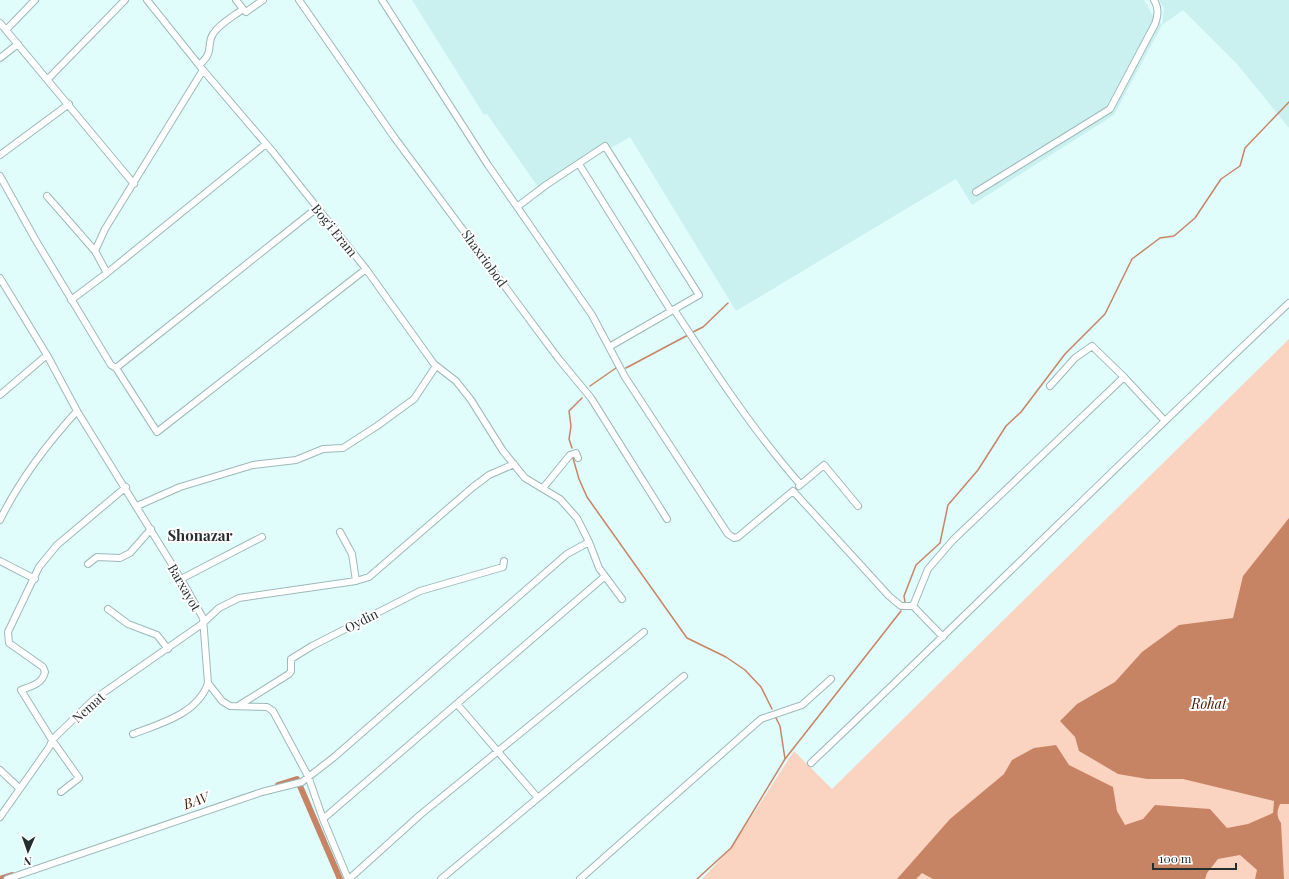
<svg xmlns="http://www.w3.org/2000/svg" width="1289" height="879" font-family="'Playfair Display',serif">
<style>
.built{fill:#cbf0f0}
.green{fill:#fbd3c1}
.water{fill:#c78465}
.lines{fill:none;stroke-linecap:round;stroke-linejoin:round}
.stream{stroke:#c78465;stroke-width:1.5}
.canal{stroke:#c78465;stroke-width:6}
.minor-casing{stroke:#9db8b8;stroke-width:8}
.minor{stroke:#fff;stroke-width:6}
.labels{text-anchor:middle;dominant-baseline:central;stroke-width:4;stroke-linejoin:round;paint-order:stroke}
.street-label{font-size:13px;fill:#232e2e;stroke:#fff}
.water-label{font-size:14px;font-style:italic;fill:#471c04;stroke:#fff}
.quarter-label{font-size:15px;font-weight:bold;fill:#232e2e;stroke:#fff}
</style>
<rect width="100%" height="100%" fill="#e0fdfc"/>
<path class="built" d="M412,0H1144L1152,14L1162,25L1164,8L1159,0H1289V128L1237,64L1183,10L1162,25L1114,115L972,205L956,179L736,311L630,137L611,148L606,142L538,187L487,114L484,115Z"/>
<path class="green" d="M1289,339V879H702L731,848L794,751L832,789Z"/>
<path class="water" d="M1289,518V804H1280C1277,811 1276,816 1281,823L1284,879H1255L1257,870L1240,855L1218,859L1207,873L1205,879H933L922,873L916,879H897L950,819L1004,774L1012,760L1034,748L1056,745L1069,765L1113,787L1117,811L1125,825L1143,819L1155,805L1210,809L1227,828L1248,824L1273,813L1274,801L1183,779H1147L1118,774L1079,751L1075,737L1060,721L1077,704L1115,682L1142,652L1179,625L1233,618L1243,576Z"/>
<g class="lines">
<path class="stream" d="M691,333L703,327L728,303
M626,368L688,335
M590,386L616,368
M572,448L569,439L571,426L569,411L582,398
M573,458L579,479L587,497L687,638L726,657L745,670L761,687L772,709
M905,602L904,596L916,565L940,543L948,505L978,470L1006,426L1021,412L1065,354L1105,314L1132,259L1160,238L1174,236L1195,218L1221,179L1240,166L1245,148L1289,102
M776,718L780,726L785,759
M697,879L731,848L785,759L901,611"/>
<path class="canal" d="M278,785L297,779L340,879
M0,879L12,875"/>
<g class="minor-casing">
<path id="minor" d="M147,0L203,70L273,152L366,269L434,364L456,381L471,400L503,451L525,478L560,499L577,518L589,542L599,568L622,599
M236,0L243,9
M299,0L394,137L558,358L591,398L667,519
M382,0L488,165L592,315L625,377L728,534L734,538L738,537L793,491L889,596L901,606H913
M0,23L134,184
M6,30L35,0
M0,58L18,44
M199,65C215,52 206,45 213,34C219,24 234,16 243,9L246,12L263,0
M48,79L125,0
M0,155L69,104
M579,164L671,311
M0,176L35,239L111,365L116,368L157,432L366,269
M976,192L1110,109L1155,24C1158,15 1159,8 1154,0
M47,196L95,251
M517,207L546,185L605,146L699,295L609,347
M107,273L95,251L105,229L203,70
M0,278L47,355L77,411L181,579L203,618L208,683L222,701L230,706L267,707L273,711L308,776L323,819L348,879
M71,300L107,273L266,144
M675,311C713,369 754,432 800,484
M116,368L317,208
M1050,386L1075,358L1092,346L1124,377L1164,420
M0,395L47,355
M799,486L824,465L858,506
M543,488L570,455L576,453L578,458
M137,506L180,487L253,465L296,460L323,449L343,448L377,426L414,399L436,366
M0,520C20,479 47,444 77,411
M340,532L352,554L356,581
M0,561L35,579
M88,564L97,557L120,558L130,553L151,529
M181,579L262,537
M108,609L128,624L157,635L168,649
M943,637L913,606L928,569L953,540L1124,377
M457,704L538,798
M238,706L289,674L291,671V659L312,646L420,591L503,567L504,561
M133,734C159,724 198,714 208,683
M811,763C972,610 1128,454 1289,303
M0,770L19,788
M61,792L79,778L52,740L21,690C32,686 42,684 45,672L43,667L9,643L8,632L39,567L57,545L126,487
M0,817L50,746L52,740L93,700L202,624L219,608L239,598L356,581L369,577L473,487L489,475L514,464
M323,819L604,577
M7,879L262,792L302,782L333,758L567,554L589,542
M349,879L420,815L644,632
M441,879L684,676
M580,879L761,719L802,705L831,679"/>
</g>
<use href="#minor" class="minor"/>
</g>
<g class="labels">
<g class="street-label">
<text transform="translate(335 230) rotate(51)">Bog'i Eram</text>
<text transform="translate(485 258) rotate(54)">Shaxriobod</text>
<text transform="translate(185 587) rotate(60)">Barxayot</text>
<text transform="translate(361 620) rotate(-27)">Oydin</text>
<text transform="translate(88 707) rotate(-42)">Nemat</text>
</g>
<g class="water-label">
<text x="1209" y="703">Rohat</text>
<text transform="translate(196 800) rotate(-19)">BAV</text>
</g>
<g class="quarter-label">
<text x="200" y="535">Shonazar</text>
</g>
</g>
<g transform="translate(28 851) rotate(182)" stroke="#ffffff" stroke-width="3" paint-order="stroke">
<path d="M0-3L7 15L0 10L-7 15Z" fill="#232e2e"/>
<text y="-6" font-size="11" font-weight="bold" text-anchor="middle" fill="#232e2e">N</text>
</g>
<path d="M1153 863v6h83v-6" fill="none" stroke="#232e2e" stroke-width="2"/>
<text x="1159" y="863" font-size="12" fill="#232e2e" stroke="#ffffff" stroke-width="3" paint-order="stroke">100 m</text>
</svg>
